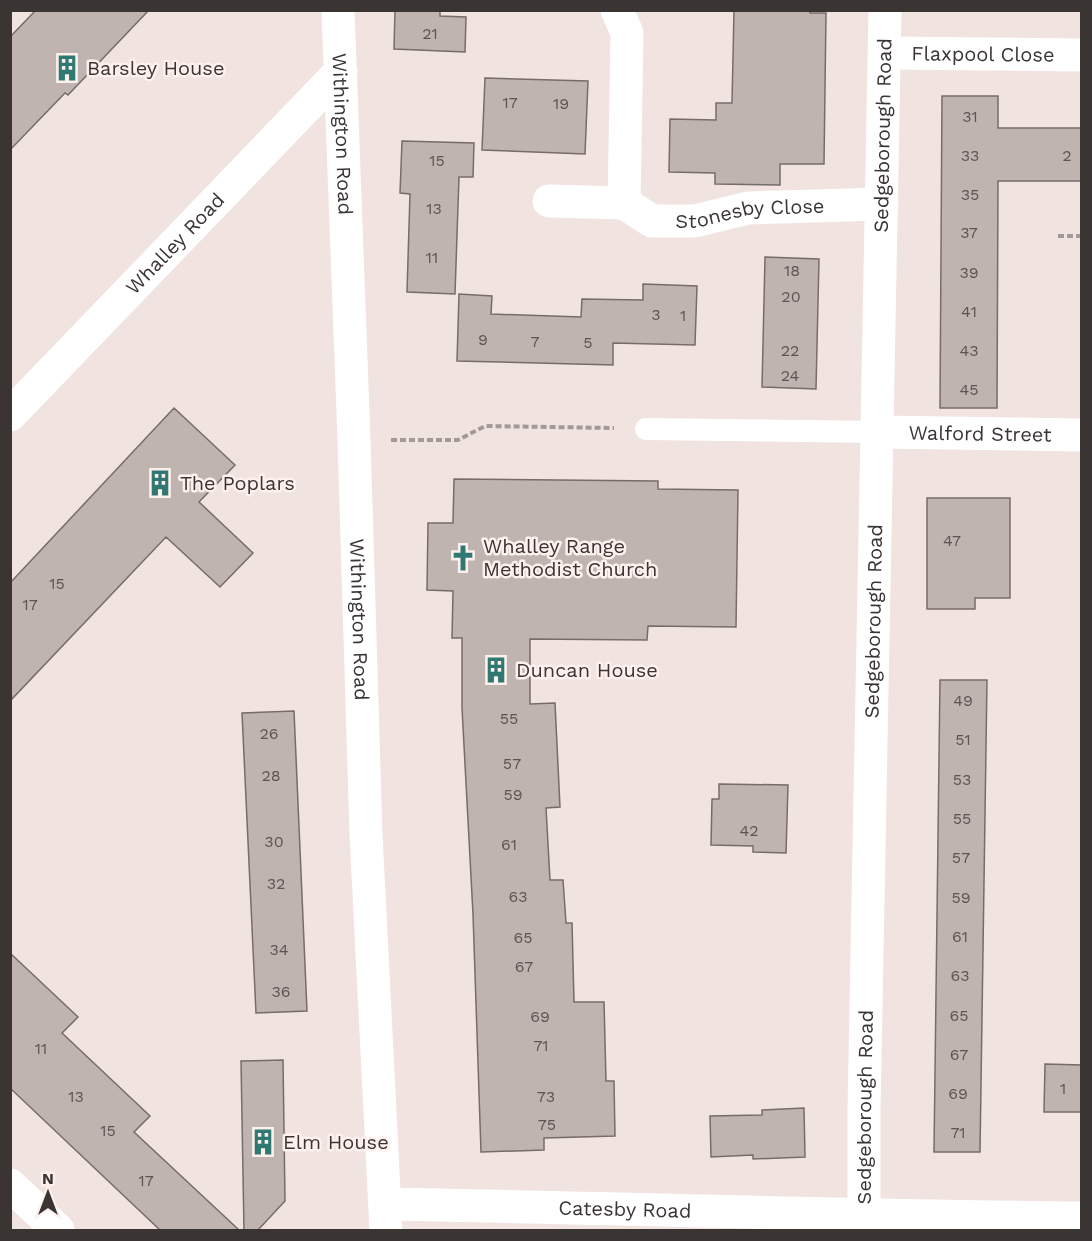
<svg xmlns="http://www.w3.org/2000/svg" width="1092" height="1241" font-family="'Work Sans',sans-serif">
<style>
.building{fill:#c0b4b0;stroke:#776c69;stroke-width:1.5}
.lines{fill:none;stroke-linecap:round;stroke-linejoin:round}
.path{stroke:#a39996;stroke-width:4;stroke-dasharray:6 3;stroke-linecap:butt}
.lane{stroke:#fff;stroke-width:22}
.street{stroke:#fff;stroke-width:33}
.secondary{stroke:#fff;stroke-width:33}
.labels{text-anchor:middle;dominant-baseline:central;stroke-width:5;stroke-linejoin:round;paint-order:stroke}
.number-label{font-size:16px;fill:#5c5552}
.street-label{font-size:20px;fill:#3a3533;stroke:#fef1ed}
.poi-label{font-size:20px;fill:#3a3533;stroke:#fef1ed;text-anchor:start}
</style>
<rect width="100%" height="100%" fill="#f0e3e0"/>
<path class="building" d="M36,10H149L68,95L65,93L10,150V37Z
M395,10H440V16L466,17L465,52L394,49Z
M734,10H810V13H826L824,164H780V185L715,184V173L669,172L670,119L716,120V103H732Z
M485,78L588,81L585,154L482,150Z
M942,96H998V128H1082V181H998L997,408H940Z
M402,141L474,143L473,177H459L455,294L407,292L410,194L400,193Z
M765,257L819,259L816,389L762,387Z
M643,284L697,286L695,345L613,343V365L457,361L459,294L492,296L491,314L581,317L582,299L643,300Z
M174,408L235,465L199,502L253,553L220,587L166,537L10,701V583Z
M454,479L658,481V489L738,490L736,627L648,626L647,640L530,639V704L555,703L560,807L546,808L550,880H563L566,923H572L574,1002H604L606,1081H614L615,1136L544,1138V1150L481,1152L473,914L462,708V638H452L453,591L427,590L428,523H453Z
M927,498H1010V598H975V609H927Z
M940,680H987L980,1152H934Z
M294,711L307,1011L256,1013L242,713Z
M719,784L788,785L786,853L753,852V846L711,845L712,799H719Z
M10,953L78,1017L62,1033L150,1116L134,1132L239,1230H160L10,1088Z
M283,1060L285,1201L258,1230H244L241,1061Z
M1045,1064L1082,1065V1112H1044Z
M804,1108L805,1157L753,1159V1155L711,1157L710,1116L762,1115V1110Z"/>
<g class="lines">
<path class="path" d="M1058,236H1082
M391,440H458L485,426L614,428"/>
<path class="lane" d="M646,429L878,432"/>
<g class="street">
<path id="s1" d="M617,10L627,33L624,203L652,221H695L748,208L882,204"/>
<path id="s2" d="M885,53L1082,55"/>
<path d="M549,201L624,203"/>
<path id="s3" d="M10,415L341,71"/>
<path id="s4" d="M878,432L1082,435"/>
<path d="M10,1185L58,1230"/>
<path id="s5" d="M385,1204C617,1208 849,1216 1082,1218"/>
<path id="s6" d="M862,1230L864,1216V1110L885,10"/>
</g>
<path class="secondary" id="s7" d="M338,10L354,440L366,835L386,1230"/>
</g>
<defs>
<g id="building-bare" transform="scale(2.07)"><path d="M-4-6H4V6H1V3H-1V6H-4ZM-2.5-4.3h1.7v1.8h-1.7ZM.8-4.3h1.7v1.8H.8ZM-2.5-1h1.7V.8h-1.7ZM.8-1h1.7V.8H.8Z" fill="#307872" stroke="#fef1ed" stroke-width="2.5" paint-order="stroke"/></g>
<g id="church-bare" transform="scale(2.07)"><path d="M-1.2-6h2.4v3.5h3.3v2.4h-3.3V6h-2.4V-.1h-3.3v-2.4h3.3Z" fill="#307872" stroke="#fef1ed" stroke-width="2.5" paint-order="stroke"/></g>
</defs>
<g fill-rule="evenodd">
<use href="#building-bare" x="67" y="68"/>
<use href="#building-bare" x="160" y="483"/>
<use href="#church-bare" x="463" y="558"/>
<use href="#building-bare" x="496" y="670"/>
<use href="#building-bare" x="263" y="1142"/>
</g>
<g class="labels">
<g class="number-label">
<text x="430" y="33">21</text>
<text x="510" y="102">17</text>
<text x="561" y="103">19</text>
<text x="970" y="116">31</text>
<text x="970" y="155">33</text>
<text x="1067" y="155">2</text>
<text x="437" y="160">15</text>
<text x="970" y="194">35</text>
<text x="434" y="208">13</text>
<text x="969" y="232">37</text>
<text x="432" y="257">11</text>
<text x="792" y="270">18</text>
<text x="969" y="272">39</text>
<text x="791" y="296">20</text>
<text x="969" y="311">41</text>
<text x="656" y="314">3</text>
<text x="683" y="315">1</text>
<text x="483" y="339">9</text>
<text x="535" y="341">7</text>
<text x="588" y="342">5</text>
<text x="790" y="350">22</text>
<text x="969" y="350">43</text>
<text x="790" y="375">24</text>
<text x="969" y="389">45</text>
<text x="952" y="540">47</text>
<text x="57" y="583">15</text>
<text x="30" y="604">17</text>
<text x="963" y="700">49</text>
<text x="509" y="718">55</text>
<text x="269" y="733">26</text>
<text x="963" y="739">51</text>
<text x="512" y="763">57</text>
<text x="271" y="775">28</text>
<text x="962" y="779">53</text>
<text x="513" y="794">59</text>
<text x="962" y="818">55</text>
<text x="749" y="830">42</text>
<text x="274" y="841">30</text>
<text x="509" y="844">61</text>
<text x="961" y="857">57</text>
<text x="276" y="883">32</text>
<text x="518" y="896">63</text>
<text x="961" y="897">59</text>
<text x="960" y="936">61</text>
<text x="523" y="937">65</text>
<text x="279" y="949">34</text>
<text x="524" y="966">67</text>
<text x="960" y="975">63</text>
<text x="281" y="991">36</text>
<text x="959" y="1015">65</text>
<text x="540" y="1016">69</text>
<text x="541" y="1045">71</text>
<text x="41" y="1048">11</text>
<text x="959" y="1054">67</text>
<text x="1063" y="1088">1</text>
<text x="958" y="1093">69</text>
<text x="76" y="1096">13</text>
<text x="546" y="1096">73</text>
<text x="547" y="1124">75</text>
<text x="108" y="1130">15</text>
<text x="958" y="1132">71</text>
<text x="146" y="1180">17</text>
</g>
<g class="street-label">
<text stroke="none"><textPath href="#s2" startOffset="98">Flaxpool Close</textPath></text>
<text stroke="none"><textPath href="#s7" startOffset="124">Withington Road</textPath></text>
<text stroke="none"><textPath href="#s6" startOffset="1095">Sedgeborough Road</textPath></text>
<text stroke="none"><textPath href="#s1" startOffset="327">Stonesby Close</textPath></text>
<text stroke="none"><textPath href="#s3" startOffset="238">Whalley Road</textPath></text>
<text stroke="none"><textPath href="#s4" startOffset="102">Walford Street</textPath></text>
<text stroke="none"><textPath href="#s7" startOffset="610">Withington Road</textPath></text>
<text stroke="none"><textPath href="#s6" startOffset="609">Sedgeborough Road</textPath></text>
<text stroke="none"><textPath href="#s6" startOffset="123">Sedgeborough Road</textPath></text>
<text stroke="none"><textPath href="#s5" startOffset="240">Catesby Road</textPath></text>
</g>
<g class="poi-label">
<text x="87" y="68">Barsley House</text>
<text x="180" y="483">The Poplars</text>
<text x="483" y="546">Whalley Range<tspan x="483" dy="23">Methodist Church</tspan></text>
<text x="516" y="670">Duncan House</text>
<text x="283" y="1142">Elm House</text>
</g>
</g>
<rect width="1092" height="1241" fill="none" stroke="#3a3533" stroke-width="24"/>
<g transform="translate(48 1193)" stroke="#fef1ed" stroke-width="4.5" paint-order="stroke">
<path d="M0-4.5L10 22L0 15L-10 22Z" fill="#3a3533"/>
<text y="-9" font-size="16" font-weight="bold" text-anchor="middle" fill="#3a3533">N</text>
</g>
</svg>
